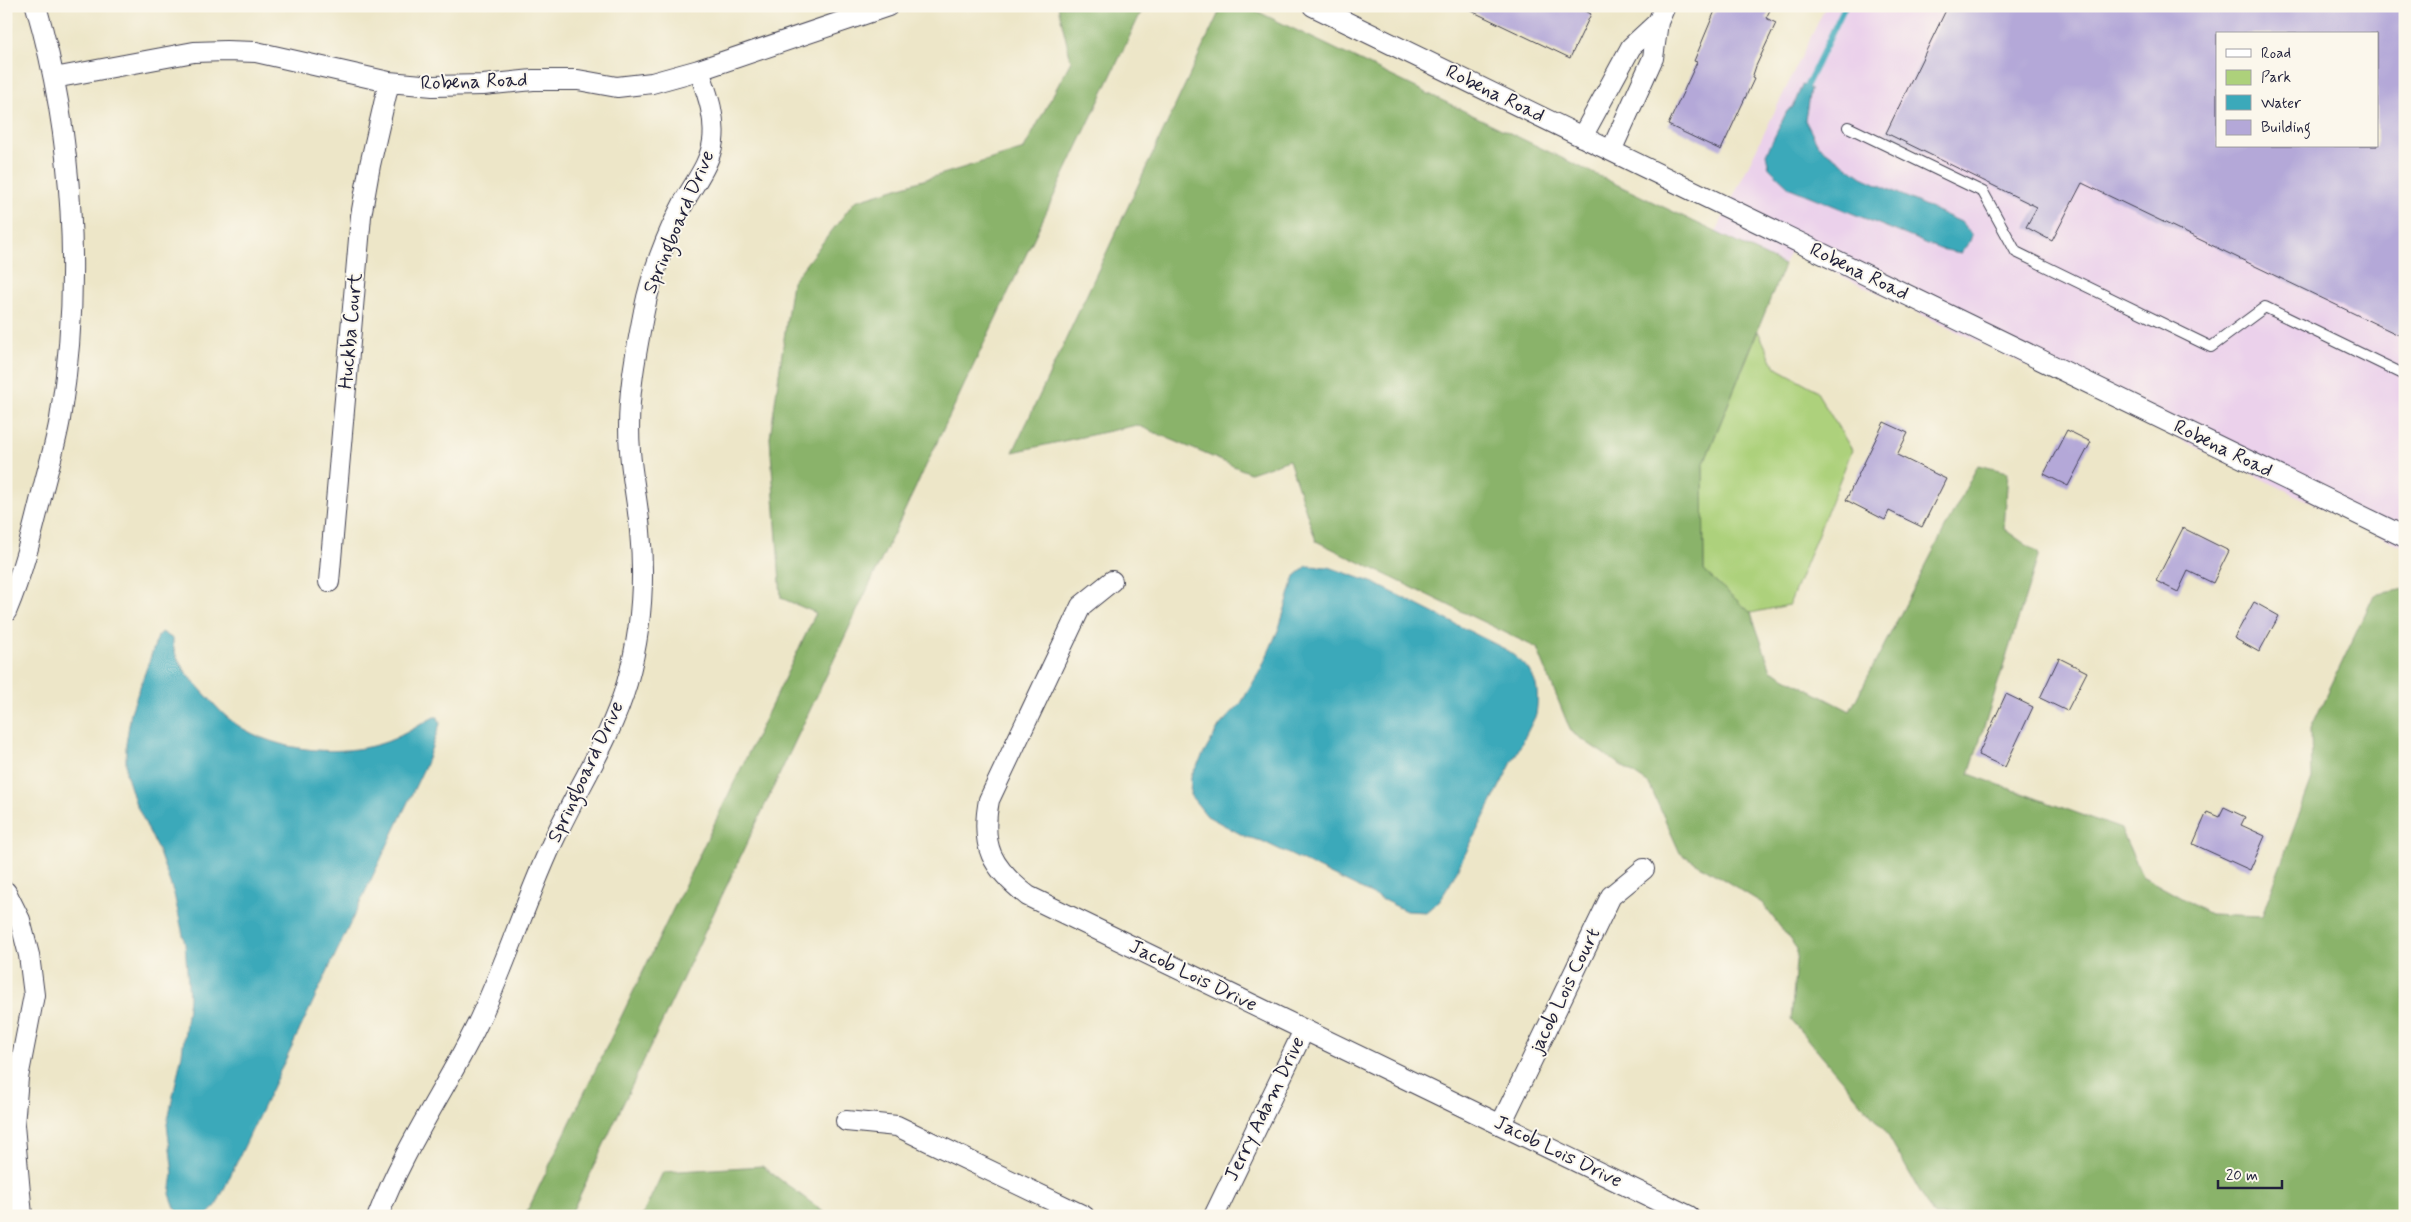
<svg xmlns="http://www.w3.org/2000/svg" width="2411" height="1222" font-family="Mynerve,sans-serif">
	<rect width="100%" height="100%" fill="#fbf7ec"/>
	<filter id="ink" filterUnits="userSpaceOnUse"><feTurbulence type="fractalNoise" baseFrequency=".02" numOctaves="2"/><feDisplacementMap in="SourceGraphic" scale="10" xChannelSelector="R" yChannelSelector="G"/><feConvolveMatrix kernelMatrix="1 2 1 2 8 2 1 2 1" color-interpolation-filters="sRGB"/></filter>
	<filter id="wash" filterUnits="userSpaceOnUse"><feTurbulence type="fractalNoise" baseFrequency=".0096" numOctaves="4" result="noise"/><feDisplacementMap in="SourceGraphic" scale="20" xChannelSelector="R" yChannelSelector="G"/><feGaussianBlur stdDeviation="1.12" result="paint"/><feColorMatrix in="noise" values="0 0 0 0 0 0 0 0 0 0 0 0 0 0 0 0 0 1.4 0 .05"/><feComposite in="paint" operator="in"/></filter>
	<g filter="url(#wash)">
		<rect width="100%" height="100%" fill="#ede6c8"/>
		<path fill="#ebd1eb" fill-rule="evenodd" d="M1826,6H2405V548L1790,251L1784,265L1716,232ZM2217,34H2377V146H2217Z"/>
		<path fill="#add17b" stroke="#687a5b" d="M1758,331L1775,367L1815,389L1852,450L1789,605L1751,613L1704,571L1703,466Z"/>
		<path fill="#8ab36b" stroke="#566a53" d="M1058,6H1144L570,1216H525L816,613L781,598L770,438L792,282L855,201L1024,149L1071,61Z
			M1222,6H1246L1784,265L1703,466L1704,571L1751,613L1771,670L1850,711L1978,465L2008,472L2004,529L2039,554L1969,774L2121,829L2142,876L2210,914L2262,916L2312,779L2311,728L2374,595L2405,589V1216H1934L1886,1132L1791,1020L1797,949L1762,903L1680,853L1649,784L1571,732L1537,648L1316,541L1289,460L1250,473L1137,425L1013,452Z
			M762,1166L829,1216H642L663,1172Z"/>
		<path fill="#3ba9ba" stroke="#2e667a" d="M1802,85L1810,89L1805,120L1818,145L1862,177L1961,222L1972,235L1970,241L1961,253L1940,249L1790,188L1769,168L1766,154L1787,111L1793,107Z
			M1307,566L1329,567L1374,583L1505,649C1533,669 1541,680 1536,715L1450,884L1440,900L1426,912L1406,911L1262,841L1246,837L1207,816L1190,795L1191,776L1220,725L1241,703L1261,669L1279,628L1295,576Z
			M162,632L173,639C172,659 191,679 204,693C212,701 219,711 228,718C266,750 333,758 380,744C398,739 417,726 434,717H438L440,724L426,764L216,1206L206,1216H178L170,1194L173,1174L167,1124L182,1054L189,998L185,944L174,894L158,850L135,802L126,773V744L131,712L158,636Z"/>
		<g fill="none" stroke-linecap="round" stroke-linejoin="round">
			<path stroke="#3ba9ba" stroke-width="6" d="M1806,87L1845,6"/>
		</g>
		<g id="blocks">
			<path fill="#b4a8d8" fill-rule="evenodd" d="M1461,6H1576L1591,14L1570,58Z
				M1717,6H1772L1766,18L1776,23L1756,66L1752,78L1754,79L1721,150L1668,125L1697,62L1694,61Z
				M1948,6H2405V338L2082,183L2052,241L2026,227L2037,207L1886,133ZM2217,34H2377V146H2217Z
				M1884,422L1908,433L1897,455L1946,479L1922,527L1889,511L1885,520L1846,500Z
				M2067,430L2091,442L2068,486L2044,474Z
				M2183,528L2229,551L2213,583L2188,571L2178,592L2156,581Z
				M2254,602L2279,616L2259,652L2234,638Z
				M2059,658L2087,672L2067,711L2040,698Z
				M2006,694L2033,707L2005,767L1978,755Z
				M2224,807L2245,817L2241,825L2265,836L2250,870L2193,844L2207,812L2219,817Z"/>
		</g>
	</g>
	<g filter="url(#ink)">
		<use href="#blocks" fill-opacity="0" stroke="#403f50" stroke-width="1"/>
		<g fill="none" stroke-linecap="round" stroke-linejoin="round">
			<g stroke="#403f50" stroke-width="12">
				<path id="service" d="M1848,127L1983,192L2016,252L2211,347L2265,307L2405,375"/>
			</g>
			<g stroke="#403f50" stroke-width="22">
				<path id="minor" d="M1313,6L2405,537
					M54,78L194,52L226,51L256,52L389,82L433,86L483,85L533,80H578L617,87L652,83L699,70L888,6
					M1582,137L1631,47L1658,22
					M1611,151L1653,58L1658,22L1665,6
					M1112,581L1081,606L989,800C980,847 992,868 1028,896L1689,1216
					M329,582L361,216L370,165L389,82
					M6,612C23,572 33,530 43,489C49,465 56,442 60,419C82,285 74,136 36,6
					M6,892L20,920L29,955L34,995L18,1078L14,1125L22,1216
					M846,1121L897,1126L1084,1216
					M1501,1124L1611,896L1644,869
					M378,1216C403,1150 443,1093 474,1031C506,967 526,897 557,833C581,783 612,735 627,683C641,633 645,582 640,531C638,504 632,478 630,451C626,404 635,357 644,311C651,275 667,234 684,202C695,182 710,164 713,141C716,116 707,93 699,70
					M1214,1216L1304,1030"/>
			</g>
			<use href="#service" stroke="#fff" stroke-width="10"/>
			<use href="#minor" stroke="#fff" stroke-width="20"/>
		</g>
	</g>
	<g text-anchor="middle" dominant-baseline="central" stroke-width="4" stroke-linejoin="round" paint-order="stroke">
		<g font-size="20" fill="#22223b" stroke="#fbf7ec">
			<text transform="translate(474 82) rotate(-2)">Robena Road</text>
			<text transform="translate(1495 94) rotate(26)">Robena Road</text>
			<text transform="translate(679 222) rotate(-67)">Springboard Drive</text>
			<text transform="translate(1859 272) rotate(26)">Robena Road</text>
			<text transform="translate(351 331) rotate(-85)">Huckba Court</text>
			<text transform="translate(2223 449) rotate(26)">Robena Road</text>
			<text transform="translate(586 772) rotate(-65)">Springboard Drive</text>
			<text transform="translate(1193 976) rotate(26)">Jacob Lois Drive</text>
			<text transform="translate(1565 991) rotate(-64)">jacob Lois Court</text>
			<text transform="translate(1265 1109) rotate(-64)">Jerry Adam Drive</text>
			<text transform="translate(1558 1152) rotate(26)">Jacob Lois Drive</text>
		</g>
	</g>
	<rect width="2411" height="1222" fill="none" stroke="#fbf7ec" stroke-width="25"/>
	<rect x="2216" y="32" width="162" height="115" fill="#fbf7ec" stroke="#a4a2a5"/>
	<rect x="2226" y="49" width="25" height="8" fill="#ffffff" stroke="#a4a2a5"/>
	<text x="2261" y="58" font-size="15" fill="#22223b">Road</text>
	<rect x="2226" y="70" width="25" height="15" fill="#add17b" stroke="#a4a2a5"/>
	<text x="2261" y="82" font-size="15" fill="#22223b">Park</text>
	<rect x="2226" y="95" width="25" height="15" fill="#3ba9ba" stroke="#a4a2a5"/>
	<text x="2261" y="108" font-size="15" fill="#22223b">Water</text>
	<rect x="2226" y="120" width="25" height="15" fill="#b4a8d8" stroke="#a4a2a5"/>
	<text x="2261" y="132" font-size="15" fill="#22223b">Building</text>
	<path d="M2218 1180v8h64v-8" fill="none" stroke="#22223b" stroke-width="2.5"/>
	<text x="2226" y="1180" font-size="15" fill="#22223b" stroke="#fbf7ec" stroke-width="4" paint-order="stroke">20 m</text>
</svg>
